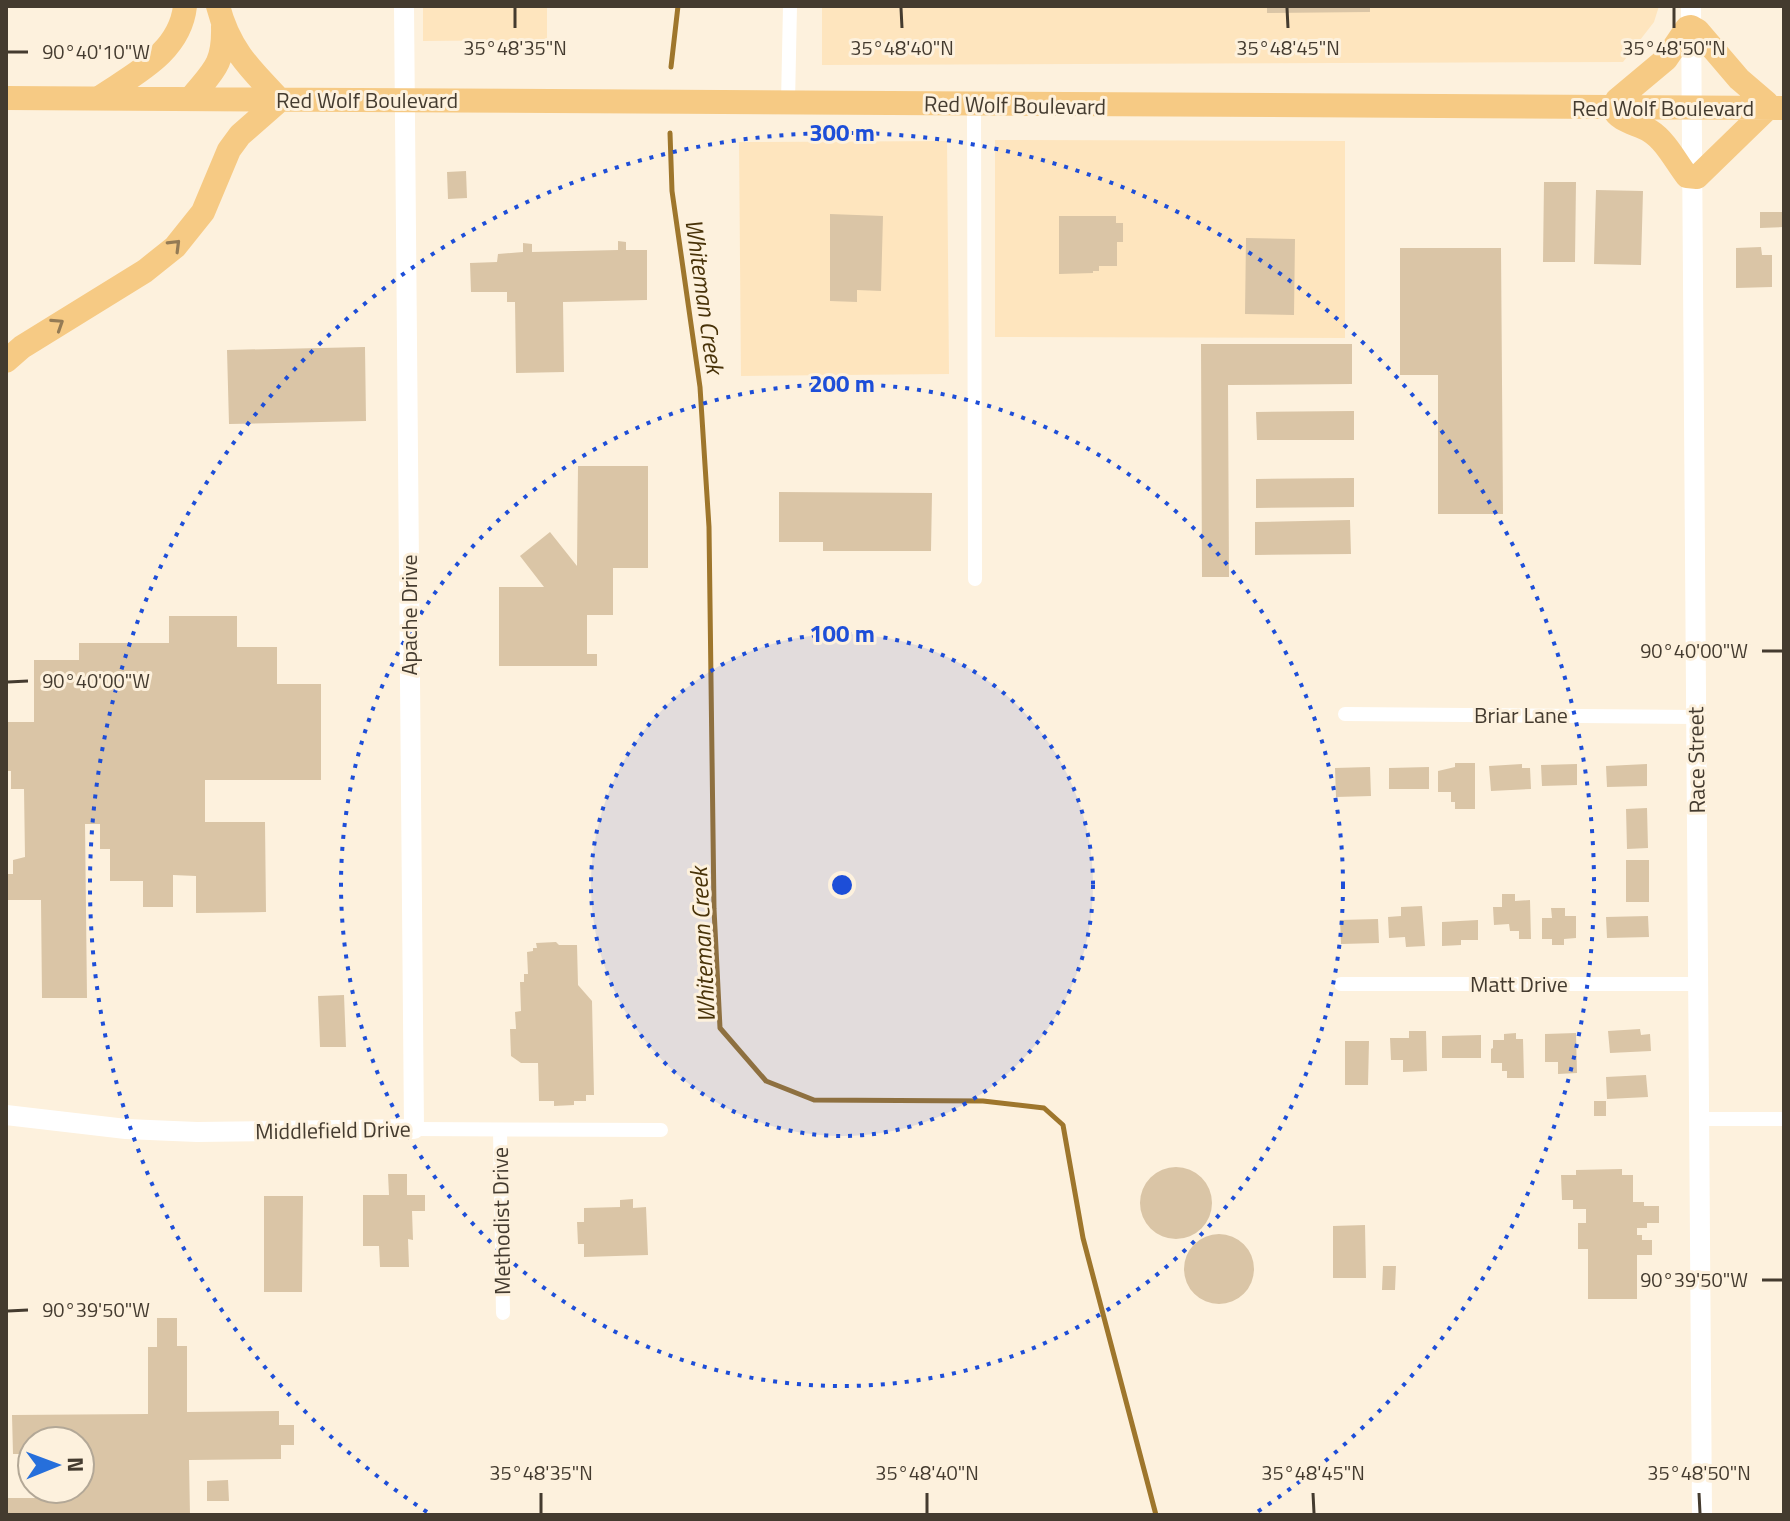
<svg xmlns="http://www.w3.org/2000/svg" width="1790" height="1521" font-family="'Titillium Web',sans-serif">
	<rect width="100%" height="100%" fill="#fdf1dd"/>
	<path fill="#fee5be" d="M423,6H547V40L423,41Z
		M822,6H1659L1654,22L1623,62L822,65Z
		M995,140L1345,141V338L995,337Z
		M947,141L949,374L741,376L739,142Z"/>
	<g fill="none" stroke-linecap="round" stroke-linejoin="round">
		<path stroke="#9e762c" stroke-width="5" d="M671,67L678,6
			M670,133L672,191L700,387L709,527L714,909L720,1028L766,1081L814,1100L983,1101L1044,1108L1063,1125L1083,1238L1156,1515"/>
	</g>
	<path fill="#dac5a6" d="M1267,6H1370V12L1267,13Z
		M466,171L467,198L448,199L447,172Z
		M1544,182H1576L1575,262H1543Z
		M1596,190L1643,191L1641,265L1594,264Z
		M1760,212H1784V227L1760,228Z
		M830,214L883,216L881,291L857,290V302L830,301Z
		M1059,216H1116V223H1123V242H1117V266H1099V271H1093V273L1059,274Z
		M1246,238L1295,239L1294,315L1245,314Z
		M618,241L626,242V250H647V300L563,302L564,372L516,373L515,302H507V292H471L470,263L497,262L498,254L523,252V243L532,244V252L618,250Z
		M1761,247L1762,255H1772V287L1736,288V248Z
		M1400,248H1501L1503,514H1438V375H1400Z
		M1201,344H1352V384L1228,385L1229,577H1202Z
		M365,347L366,421L229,424L227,350Z
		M1354,411V440H1257L1256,412Z
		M578,466H648V568H613V615H587V654H597V666H499V587H544L520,556L550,532L577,566Z
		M1354,478V507L1256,508V479Z
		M779,492L932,493L931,551H823V542H779Z
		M1350,520L1351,554L1255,555V522Z
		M169,616H237V647H277V684H321V780H205V822H265L266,912L196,913V876L173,875V907H143V881H110V849H100V824H85L87,998H42L41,900H6V874H13V860L25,857L24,789H11V771H6V722H34V660H79V643H169Z
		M1455,763H1475V809H1455V802H1451V792H1438V771L1455,767Z
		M1522,764V768H1530L1531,789L1491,791L1489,766Z
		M1577,764V785L1542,786L1541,765Z
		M1647,764V786L1607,787L1606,766Z
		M1370,767L1371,796L1336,797L1335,768Z
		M1429,767V789H1389V768Z
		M1647,808L1648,848L1627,849L1626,809Z
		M1626,860H1649V902H1626Z
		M1502,894H1515V901L1530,900L1531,939H1519V931H1510L1509,924L1494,925L1493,907H1502Z
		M1422,906L1425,946L1406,947L1405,937L1389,938L1388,917L1401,916V907Z
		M1551,908H1565V916H1576V938L1564,939V945H1552V939H1542V918H1552Z
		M1648,916L1649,937L1607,938L1606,917Z
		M1378,919L1379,943L1341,944L1340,920Z
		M1478,920V940H1461V945L1442,946V922Z
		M556,942L559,945H577L578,985L592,1001L594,1095H586V1101H574V1105L554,1106V1101H539L538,1063H521L511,1056L510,1029H516L515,1012L521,1011L520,982H524V974H528L527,952L533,951V948H537L536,943Z
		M344,995L346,1047H320L318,996Z
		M1640,1029L1641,1035L1650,1034L1651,1051L1610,1053L1608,1031Z
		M1409,1031H1426L1427,1071L1403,1072V1060H1391L1390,1038H1409Z
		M1516,1033V1039H1523L1524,1078H1507V1071H1502V1063H1491V1049L1493,1048V1040H1504V1034Z
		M1576,1033L1577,1073L1558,1074V1062H1545V1034Z
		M1481,1035V1058H1442V1036Z
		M1345,1041H1369L1368,1085H1345Z
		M1646,1075L1648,1097L1607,1099L1606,1077Z
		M1594,1101H1606V1116H1594Z
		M1140 1203a36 36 0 1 1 72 0a36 36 0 1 1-72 0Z
		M1622,1169V1175H1633V1202H1644V1206H1659V1223H1647V1228H1637V1235H1642V1240H1652V1255H1637V1299H1588V1249H1578V1223H1586V1209H1573V1200H1562L1561,1175H1576V1170Z
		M388,1174H407V1195H425V1211H412L413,1240L408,1239L409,1267H380L379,1246H363V1195H389Z
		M264,1196H303L302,1292H264Z
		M633,1199V1208L646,1207L648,1255L584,1257V1244H578L577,1222H584V1208L620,1207V1200Z
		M1365,1225L1366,1278H1333V1226Z
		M1184 1269a35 35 0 1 1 70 0a35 35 0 1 1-70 0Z
		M1383,1266H1396L1395,1290H1382Z
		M157,1318H177V1346H187V1412L279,1411V1425H294V1445H281V1459L189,1460L190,1515H6V1498H39V1489H80V1441H32V1454H13L12,1415L148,1414V1347H157Z
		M228,1480L229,1501H207V1481Z"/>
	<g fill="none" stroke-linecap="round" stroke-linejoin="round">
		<path stroke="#fff" stroke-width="14" d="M788,103L790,6
			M974,104L975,579
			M1345,714L1696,717
			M1341,984H1698
			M1699,1119H1784
			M414,1129L661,1130
			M500,1130L503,1313"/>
		<path stroke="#fff" stroke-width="20" d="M1691,6L1702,1515
			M6,1115L126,1129L197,1132L414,1129L404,6"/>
		<path stroke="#f6ca84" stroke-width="24" d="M218,6C229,49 250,69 280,100
			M1691,27L1698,31L1739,79L1767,103L1768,108L1697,177L1687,176C1676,162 1666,141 1650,131C1637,123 1619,122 1613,108L1617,100L1666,59L1687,28Z
			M6,98L1784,108
			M99,98C134,74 180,53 185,6
			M191,98C213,71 224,65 223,27
			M6,361L22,347L145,271L175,247L203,212L229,150L240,135L280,100"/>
	</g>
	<defs><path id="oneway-chevron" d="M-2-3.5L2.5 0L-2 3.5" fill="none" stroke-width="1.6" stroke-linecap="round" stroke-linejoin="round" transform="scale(2)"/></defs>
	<g stroke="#947b55">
		<use href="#oneway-chevron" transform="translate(175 245) rotate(-45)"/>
		<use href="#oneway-chevron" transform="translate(58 324) rotate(-33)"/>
	</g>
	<path fill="none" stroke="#443b2f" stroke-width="3" d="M515,8V28M901,8L902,28M1287,8L1288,28M1674,8V28M8,52H28M1762,651H1782M8,682L28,681M1762,1280H1782M8,1311L28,1310M541,1493V1513M927,1493V1513M1313,1493L1314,1513M1699,1493L1700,1513"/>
	<circle cx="842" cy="885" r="251" fill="#1d4ed8" fill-opacity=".12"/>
	<g fill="none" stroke="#1d4ed8" stroke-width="4" stroke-dasharray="4 8">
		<circle cx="842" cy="885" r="251"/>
		<circle cx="842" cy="885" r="501"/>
		<path d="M427 1512A752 752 0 1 1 1257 1512"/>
	</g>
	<g text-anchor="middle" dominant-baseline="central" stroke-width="6" stroke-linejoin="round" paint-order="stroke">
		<g font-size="22" fill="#443b2f" stroke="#fdf1dd">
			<text x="367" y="100">Red Wolf Boulevard</text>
			<text transform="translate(1015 105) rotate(1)">Red Wolf Boulevard</text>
			<text x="1663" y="108">Red Wolf Boulevard</text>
			<text transform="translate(409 615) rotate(-90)">Apache Drive</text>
			<text x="1521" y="715">Briar Lane</text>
			<text transform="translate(1696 760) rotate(-91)">Race Street</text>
			<text x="1519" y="984">Matt Drive</text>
			<text transform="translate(333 1130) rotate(-1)">Middlefield Drive</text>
			<text transform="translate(501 1221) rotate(-91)">Methodist Drive</text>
		</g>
		<g font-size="24" font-style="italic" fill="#483208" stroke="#fdf1dd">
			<text transform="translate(705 296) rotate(82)">Whiteman Creek</text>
			<text transform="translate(702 945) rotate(-93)">Whiteman Creek</text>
		</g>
	</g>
	<g font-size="20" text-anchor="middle" fill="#443b2f" stroke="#fdf1dd" stroke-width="6" stroke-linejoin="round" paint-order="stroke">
		<text x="515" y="55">35°48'35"N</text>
		<text x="902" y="55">35°48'40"N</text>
		<text x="1288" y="55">35°48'45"N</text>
		<text x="1674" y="55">35°48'50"N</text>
		<text x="96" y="59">90°40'10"W</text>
		<text x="1694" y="658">90°40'00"W</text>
		<text x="96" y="688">90°40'00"W</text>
		<text x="1694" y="1287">90°39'50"W</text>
		<text x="96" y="1317">90°39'50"W</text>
		<text x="541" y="1480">35°48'35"N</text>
		<text x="927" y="1480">35°48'40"N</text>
		<text x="1313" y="1480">35°48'45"N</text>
		<text x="1699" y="1480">35°48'50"N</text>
	</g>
	<circle cx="842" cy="885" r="12" fill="#1d4ed8" stroke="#fdf1dd" stroke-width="4"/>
	<g font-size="24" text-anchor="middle" font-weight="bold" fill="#1d4ed8" stroke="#fdf1dd" stroke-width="6" stroke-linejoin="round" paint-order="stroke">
		<text x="842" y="141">300 m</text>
		<text x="842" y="392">200 m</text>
		<text x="842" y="642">100 m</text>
	</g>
	<rect width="1790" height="1521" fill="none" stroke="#443b2f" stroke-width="16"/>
	<g transform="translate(56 1465) rotate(89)"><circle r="38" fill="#fdf1dd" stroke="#b3a897" stroke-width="2"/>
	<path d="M0-6L14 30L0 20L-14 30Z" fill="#266fdb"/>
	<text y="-12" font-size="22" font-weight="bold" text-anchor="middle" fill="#443b2f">N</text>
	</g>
</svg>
